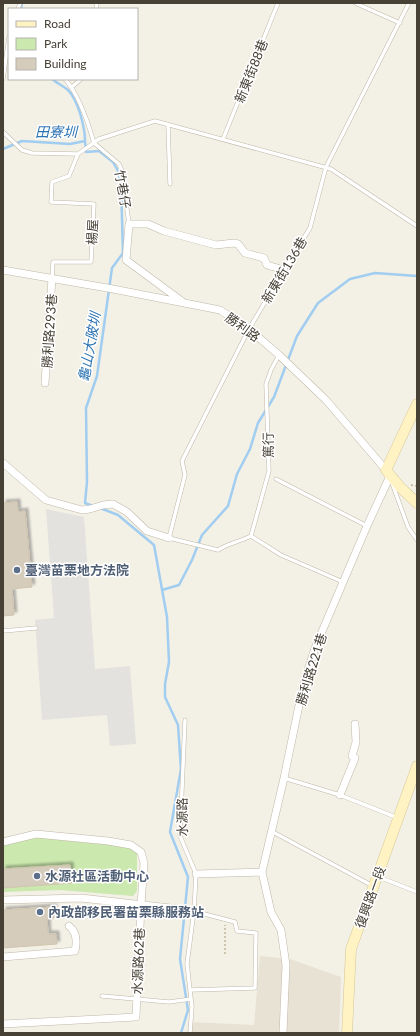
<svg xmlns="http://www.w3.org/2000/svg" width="420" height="1036" font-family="Lato,'Noto Sans TC',sans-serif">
	<defs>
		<filter id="shadow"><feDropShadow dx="3" dy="-3" stdDeviation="1" flood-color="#0004"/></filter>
	</defs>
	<rect width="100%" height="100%" fill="#f3f0e6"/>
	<path fill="#e7e2d4" d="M260,956L290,959L341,977L339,1033H187L189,1022L254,1025Z"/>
	<path fill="#cbe8ae" d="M27,836L126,844L137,853V891L133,896L61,890L3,892V843Z"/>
	<path fill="#e4e2de" d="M46,509L84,517L95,669L130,666L136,744L110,746L107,715L42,720L35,620L54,618Z"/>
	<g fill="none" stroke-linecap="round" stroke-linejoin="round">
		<path stroke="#a1cdf1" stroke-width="2.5" d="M21,9L22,3
			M85,141L86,152L99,151L113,162L118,171L121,184L123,253L112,268L97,376L86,408L87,482L85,503L93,506
			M3,149L22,141L70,144L85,141C85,127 78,100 68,90C63,86 57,83 52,79
			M100,508L118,515L154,545L167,617L169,662L165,684V697L178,725L181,769L170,832L188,877L180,959L188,1010L181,1033
			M162,590L179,585L192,560L202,535L228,506L237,474L250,449L258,423L274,397L297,336L318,303L350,279L375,273L417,276"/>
	</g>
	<path fill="#d5ccbb" stroke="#d0c4ae" filter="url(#shadow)" d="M17,502L18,512L25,511L32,587L12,589L14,615L3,616V503Z
		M70,865L72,883L3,888V869Z
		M54,907V918H47L48,934H56L57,944L3,948V910Z"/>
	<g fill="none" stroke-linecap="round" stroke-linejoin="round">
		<g stroke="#bfb8a8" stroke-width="4.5">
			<path id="lane" d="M355,3L400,23
				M18,9L20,3
				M96,9L97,3
				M3,79L9,37
				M65,79C79,95 88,122 94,143
				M72,87L81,79
				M168,125L170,184
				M3,132L22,150L32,153L78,154L99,139L155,121L331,169L417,226
				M223,139L278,3
				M94,143L119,164L122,171L129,224
				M52,278L53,262H91L94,204L51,202L52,182L69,176L78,154
				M276,479L367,526
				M392,483L408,527L417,540
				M251,536L269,471L266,384L271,370L279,355
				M343,582L281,555L251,536C239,542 229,543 218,550L169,538L185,475L182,461L249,329L284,270L310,228L326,167L409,3
				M3,631L36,628
				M185,720L180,836L196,874L194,911L187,964L192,1007L190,1033
				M284,778L340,795L398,818
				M271,831L373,886
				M379,877L417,892
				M190,990L255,988L256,933L237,931L235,922L193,911
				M102,996L169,1002L191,999"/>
		</g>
		<g stroke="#bfb8a8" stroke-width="8">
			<path id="street" d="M3,270L113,289L220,310L249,329L279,355L326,400L386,470
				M183,302L126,260L129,224H148L164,231L216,245L234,243L238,244L245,253L264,258L267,265L284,270
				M45,383L52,278
				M3,463L46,500L82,510L90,509L103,505L113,504L127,512L147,531L169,538
				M340,795L355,758L352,756L356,742L355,724
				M3,842L36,834L108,841L131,845L141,852L144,863L141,905L136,1017L3,1024
				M262,872L284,778L303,686L315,648L367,526L390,476
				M196,874L262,872L271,912L281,930L286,965L283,1033
				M3,900L81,898L188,910
				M3,957L75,951C77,942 77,932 69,926"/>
		</g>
		<g stroke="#d4c595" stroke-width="11">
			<path id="secondary" d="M417,404L386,470L400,487L417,503
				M347,1033L351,949L417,766"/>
		</g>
		<path stroke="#c0b499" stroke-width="1.5" stroke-dasharray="2 2" stroke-linecap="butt" d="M411,485L417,486
			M225,954V925"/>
		<use href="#lane" stroke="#fff" stroke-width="3.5"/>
		<use href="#street" stroke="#fff" stroke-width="7"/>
		<use href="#secondary" stroke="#fff3c4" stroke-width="10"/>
	</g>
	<g fill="#5c6f8a" stroke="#fff" stroke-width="1.5">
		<circle cx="17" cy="570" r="4"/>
		<circle cx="37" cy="876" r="4"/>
		<circle cx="40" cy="912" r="4"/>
	</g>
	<g text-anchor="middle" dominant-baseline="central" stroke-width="3" stroke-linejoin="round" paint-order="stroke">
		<g font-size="13" fill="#464035" stroke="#fff">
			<text transform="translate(251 71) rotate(-68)">新東街88巷</text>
			<text transform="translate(123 189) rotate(80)">竹巷仔</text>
			<text transform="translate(92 232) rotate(-87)">楊屋</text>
			<text transform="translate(284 270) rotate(-59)">新東街136巷</text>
			<text transform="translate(243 327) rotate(36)">勝利路</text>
			<text transform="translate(49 331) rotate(-86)">勝利路293巷</text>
			<text transform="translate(268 445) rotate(-91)">篤行</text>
			<text transform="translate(311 669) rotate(-73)">勝利路221巷</text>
			<text transform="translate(182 817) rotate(-91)">水源路</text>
			<text transform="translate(370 897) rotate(-70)">復興路一段</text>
			<text transform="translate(138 961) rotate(-88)">水源路62巷</text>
		</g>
		<g font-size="13" font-weight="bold" fill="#4e5e75" stroke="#fff" text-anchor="start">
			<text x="25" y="570">臺灣苗栗地方法院</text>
			<text x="45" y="876">水源社區活動中心</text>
			<text x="48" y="912">內政部移民署苗栗縣服務站</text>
		</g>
		<g font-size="14" font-style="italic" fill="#2d74b3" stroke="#fff">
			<text x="56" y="131">田寮圳</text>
			<text transform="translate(89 347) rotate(-80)">龜山大陂圳</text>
		</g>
	</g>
	<rect width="420" height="1036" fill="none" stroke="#464035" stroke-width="8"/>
	<rect x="8" y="8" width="130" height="72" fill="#ffffff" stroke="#b5b3ae"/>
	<rect x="16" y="21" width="20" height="6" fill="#fff3c4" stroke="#b5b3ae"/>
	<text x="44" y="28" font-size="12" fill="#464035">Road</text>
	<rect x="16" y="38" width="20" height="12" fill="#cbe8ae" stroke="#b5b3ae"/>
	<text x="44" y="48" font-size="12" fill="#464035">Park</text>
	<rect x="16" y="58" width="20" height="12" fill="#d5ccbb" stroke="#b5b3ae"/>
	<text x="44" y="68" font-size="12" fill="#464035">Building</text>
</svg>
